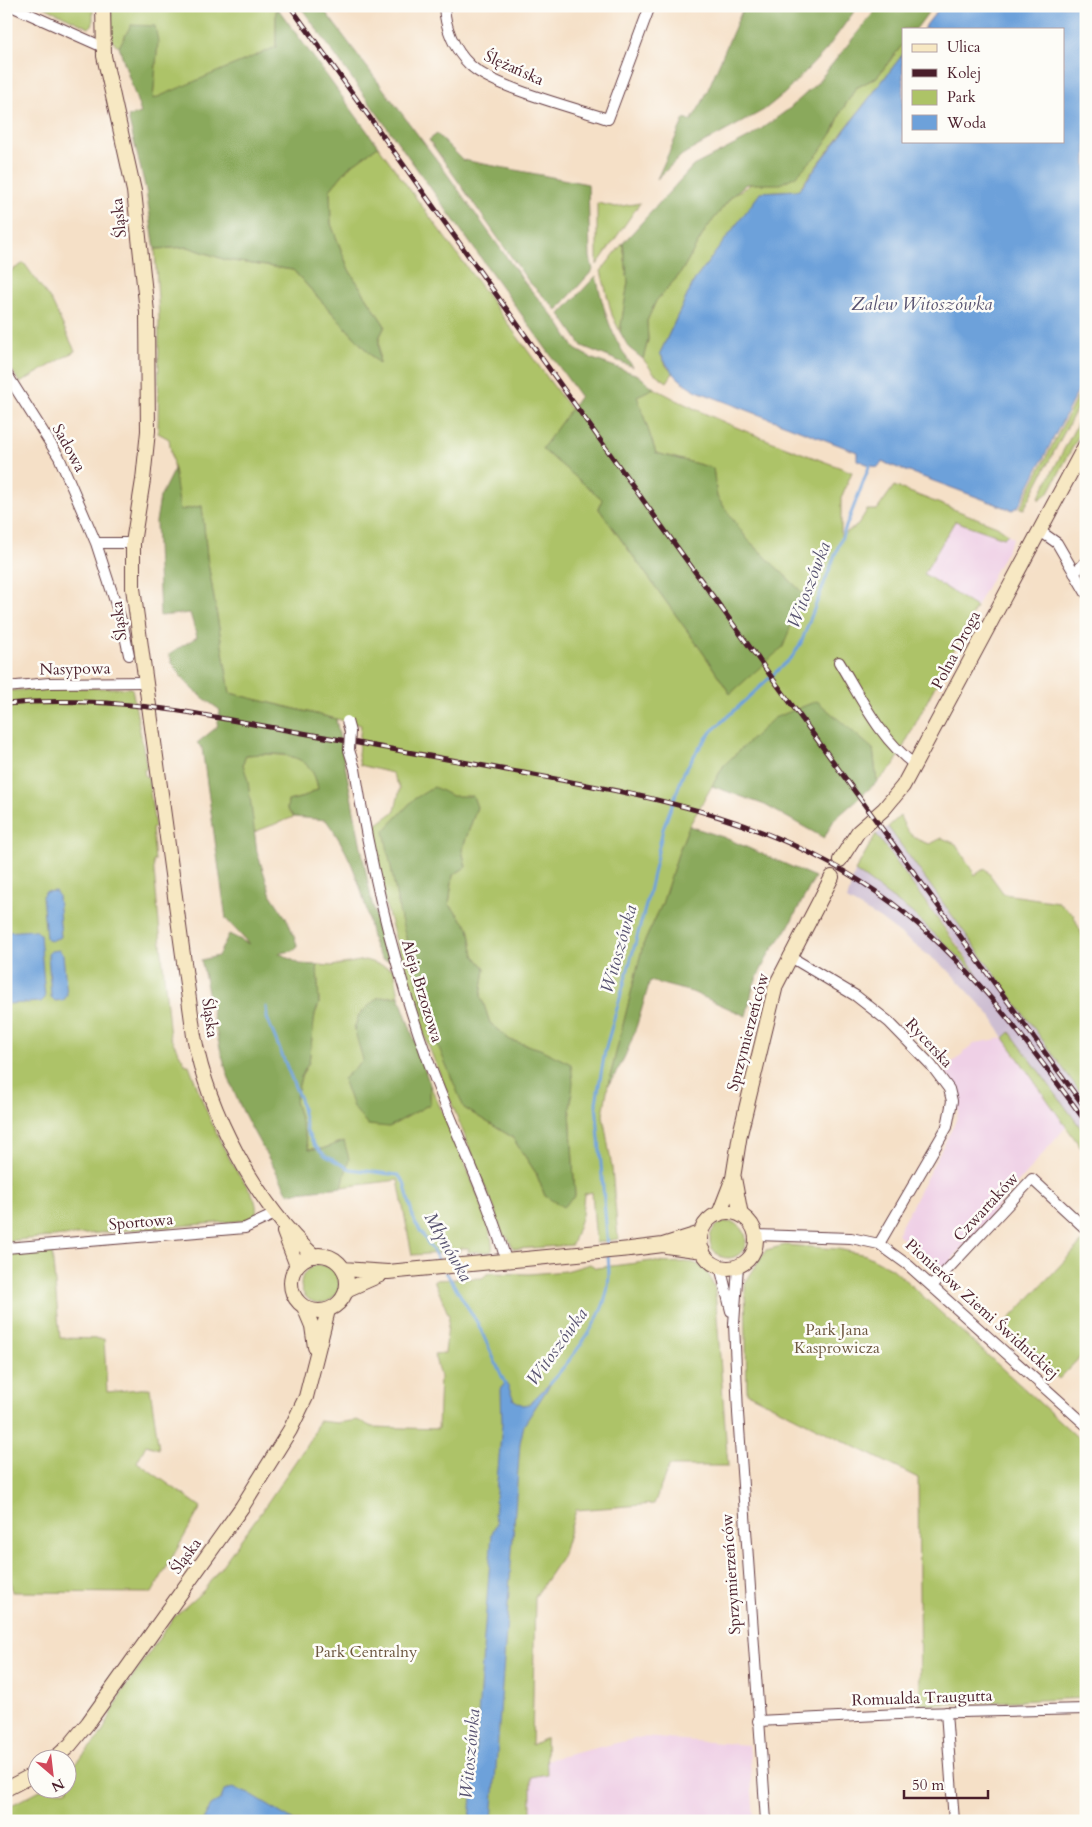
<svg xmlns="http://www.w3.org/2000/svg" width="1092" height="1827" font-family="Cardo,serif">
	<rect width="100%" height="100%" fill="#fdfcf7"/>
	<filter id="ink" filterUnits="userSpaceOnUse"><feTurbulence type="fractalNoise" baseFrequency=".02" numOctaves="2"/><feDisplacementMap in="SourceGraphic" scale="10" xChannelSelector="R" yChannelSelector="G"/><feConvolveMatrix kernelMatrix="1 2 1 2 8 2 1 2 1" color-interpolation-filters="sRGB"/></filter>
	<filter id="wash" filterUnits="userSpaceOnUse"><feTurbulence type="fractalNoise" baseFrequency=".0096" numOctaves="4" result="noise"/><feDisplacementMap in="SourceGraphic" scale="20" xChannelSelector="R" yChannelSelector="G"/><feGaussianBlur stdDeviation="1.12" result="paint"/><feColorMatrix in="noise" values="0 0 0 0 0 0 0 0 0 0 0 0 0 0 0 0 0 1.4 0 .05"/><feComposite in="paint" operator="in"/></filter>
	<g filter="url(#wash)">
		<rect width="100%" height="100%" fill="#f5e0c7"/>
		<path fill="#efd0e6" d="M955,521L1004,538L1008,534L1013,538L976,607L924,575Z
			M1004,1038L1066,1127L941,1272L897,1234L954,1125L959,1111L956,1087L944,1070L975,1043Z
			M642,1737L749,1745L754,1821H531V1777L547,1774L546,1760Z"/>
		<path fill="#cdbed2" d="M888,827L1086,1100V1135L1010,1032L1004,1038L991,1016L948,970L879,918L847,900L855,871L911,912L976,973L963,952L876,834Z"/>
		<path fill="#adc367" stroke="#7c7149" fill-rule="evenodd" d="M42,6H93V24L89,28Z
			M111,6H276V47L333,120L164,95L153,99L158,41L131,25L119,47L111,40Z
			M903,44V54L798,190L761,192L694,281L660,353L667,367L673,373L667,382L654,373L643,359L648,340L647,321L656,301L680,274L706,229L732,196L833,132L841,112L856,88L877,77Z
			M378,146L571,410L543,449L603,499L599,509L704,654L730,694L803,593L747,539L717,497L713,468L656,453L636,396L654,388C717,423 784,446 852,472L841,498V536L858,525L867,510H877L894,486L997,526L1008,534L1004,538L955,521L924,574L976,607L894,765L877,782L873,749L724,765L689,826L679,851L662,904L643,945L608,1085L603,1115L612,1168L618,1239L596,1243L592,1192L584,1194L582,1215L572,1245L517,1249L513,1248L508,1238L501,1233L496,1213L422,1030L384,899L373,827L395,811L400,788L392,773L360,765L358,755L361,725L230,693L207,557L202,506L180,510L169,439L158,433L159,318L155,249L188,247L226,260L293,270L379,364V338L385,326L349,270L331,224L330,190L348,168ZM414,799L477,807L462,850L466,867L453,875L449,904L469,928L474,955L485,968L481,996L490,1023L510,1040L540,1049L572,1085L570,1111L575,1196H545L536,1173L512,1137L464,1108L392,824Z
			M597,203L616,207L640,203L597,265Z
			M623,243L628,282L620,332L612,315L601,271Z
			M24,263L52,302L75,351L20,383L6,361V274Z
			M1086,380V391L1024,509L1020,508Z
			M1086,407V422L1049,492L1040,499H1038Z
			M55,688H132L147,769H144L145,776L148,777L155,827L152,828L155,861H153L170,1037L186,1065H189C203,1103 216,1138 238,1173C246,1185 259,1199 256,1214L250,1220L6,1241V691Z
			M262,754C292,755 313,756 318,789L304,797L288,801L287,809L294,817L254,832L243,764L246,755Z
			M900,816C907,833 912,839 930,844L942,838L956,844L975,875L985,868L1004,894L1058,902L1073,914L1086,944V1100L888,827Z
			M876,834L978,975L911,912L855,871Z
			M365,960L394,969L399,996L377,998L389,1127L430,1104V1085C440,1107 502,1239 491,1252H468L469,1248H460L459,1252L412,1255L398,1180L342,1187L344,1141L322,1149H309L295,1101L301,1077L309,1062L315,1014L319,1004L317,965L332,966Z
			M1010,1032L1086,1135V1155L1004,1038Z
			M710 1240a18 18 0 1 1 36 0a18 18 0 1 1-36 0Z
			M1086,1238V1351L1059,1379L1002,1327Z
			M785,1245L838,1249L866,1255L893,1269L1086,1445V1698L920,1705L918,1478L747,1393L745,1283L766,1250Z
			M52,1252L60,1338L104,1339L107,1392L150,1388L159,1449L146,1445L137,1462L201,1507L152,1593L12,1592L6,1544V1255Z
			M652,1261C681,1268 701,1248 715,1289L728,1466H669L654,1504L576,1510L562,1557L535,1597L532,1745L546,1738L547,1774L531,1777V1821H6V1808L40,1790H68V1772L101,1735L121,1694L173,1618L204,1590L261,1512L312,1437L318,1421L338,1423L357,1420L372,1427L438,1429L440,1377L434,1354L445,1353L449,1316L434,1280L482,1278L489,1273L529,1274L566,1271L590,1264L596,1268Z
			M301 1284a19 19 0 1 1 38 0a19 19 0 1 1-38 0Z"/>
		<path fill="#8aa95c" stroke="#6a6444" d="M276,6L378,146L348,168L330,190L331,224L349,270L385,326L379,338V364L293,270L226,260L188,247L155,249L146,190L128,117L141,113L119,47L131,25L155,26L158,41L153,99L276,47Z
			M300,6H321L442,167L525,283L559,323L575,349L593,359L638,375L654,388L637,396L656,453L713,468L717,497L747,539L803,593L783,647L730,694L704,654L599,509L602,499L542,449L580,396Z
			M744,6H858L826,50L785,93L764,110L682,155L657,179L684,119L691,121L703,101Z
			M879,6H933L916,29H903V44L877,77L856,88L841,112L833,132L818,154L796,176L780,184H746L732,196L706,229L680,274L656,301L647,321L648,340L643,359L629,348L620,332L628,282L623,243L693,166L750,137L789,109L817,83Z
			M437,134L463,160L588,184L590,257L593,270L557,310L529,282L429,140Z
			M596,276C604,311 611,337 633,367L582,346L560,314Z
			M174,469L180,510L202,506L207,557L230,693L336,719L372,903L390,961L382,959C371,945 371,930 367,912C359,878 347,848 326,820L294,817L287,809L288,801L304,797L318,789C312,750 278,753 246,755L243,764L248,781L257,852L271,895L288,921L298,947L293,951L279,953L300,964L317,965L319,1004L315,1014L309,1062L301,1077L295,1101L309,1149H322L344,1141L349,1159L342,1187L288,1193C269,1157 245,1122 231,1084C216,1044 211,1001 201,960L218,956L229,934L249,944L226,919L202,748L197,743L217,727L220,710C200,696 176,678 169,654L197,637L190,613L160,616L156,522L160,497Z
			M817,701L873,749L877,782L834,820L824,838L765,805L712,786L724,765L774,718Z
			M434,787L452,796H473L477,807L462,850L466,867L453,875L449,904L469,928L474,955L485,968L481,996L490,1023L510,1040L540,1049L571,1064L573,1082L570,1111L575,1196L563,1207L545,1196L536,1173L512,1137L464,1108L427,1019L400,915L384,831L414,799Z
			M689,826L723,837L815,877L786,931L770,952L754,984L746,1016L692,992L650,981C639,1017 631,1054 608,1085L643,945L662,904L679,851Z
			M399,996L430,1085V1104L389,1127L368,1125L353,1107L343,1079L363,1060L354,1028L359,1015L377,998Z"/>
		<path fill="#6da1da" stroke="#5c6082" d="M941,6H1086V375L1025,494L1018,507L1012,510L882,462L877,468L857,460V452L697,391C680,382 669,371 660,353L694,281L761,192L799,190L903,54V141H1063V29H923Z
			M55,891L58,895L61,937L50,941L46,938L42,896L45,892Z
			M35,930L40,934L45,998L41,1002L7,1004L6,932Z
			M59,950L63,954L67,995L64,1000L55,1001L51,997L48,954L51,951Z
			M553,1380L524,1425L520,1443L492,1821H470L492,1533L497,1523L494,1515L502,1423L501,1388L505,1383L508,1386L514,1400L523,1405L529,1404Z
			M233,1788L249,1794L294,1821H203L211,1805L221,1799L224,1790Z"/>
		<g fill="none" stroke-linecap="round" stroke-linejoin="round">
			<path stroke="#6da1da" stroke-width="3" d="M266,1007L267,1018L300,1099L307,1132L315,1146L326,1156L350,1169L398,1175L404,1182L414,1221L440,1262
				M608,1248L596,1103L605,1051L646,905L663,829L684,772L697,751L711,732L792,657L801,643L871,462
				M446,1272L478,1324L505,1383
				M550,1383C569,1362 599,1324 606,1296C610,1282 609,1269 608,1254"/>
		</g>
	</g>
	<g filter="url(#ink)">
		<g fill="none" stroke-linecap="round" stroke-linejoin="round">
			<g stroke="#643c42" stroke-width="12">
				<path id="street" d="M11,6L103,47
					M444,6C445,27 454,50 470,65C492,87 575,108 608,119L650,6
					M6,373L59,457L96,543H133
					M1040,531L1057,543L1086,593
					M96,543L123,626L129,655
					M1074,573L1086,562
					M839,662C861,698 880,739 915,765
					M6,687L49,683L145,682
					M355,769C371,869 394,968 429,1063C453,1129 486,1192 506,1260
					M789,956L856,996L889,1022L931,1065L949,1089L952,1101L947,1127L879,1244
					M756,1235L851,1238L879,1244L908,1265L1086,1425
					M6,1248L245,1228L275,1214
					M720,1266L731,1311
					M738,1266L734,1324L738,1413L766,1821
					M932,1286L1032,1179L1086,1229
					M946,1712L954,1821
					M758,1721L919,1713L1086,1709"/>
			</g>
			<g stroke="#643c42" stroke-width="16">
				<path id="secondary" d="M103,6L104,56L134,191L147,312L148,431L143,480L133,543V588L194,1036C208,1113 256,1203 314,1256
					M840,860L858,832L884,809L903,786L1086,444
					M734,1178L741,1215
					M700 1240a28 28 0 1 1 56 0a28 28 0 1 1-56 0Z
					M719,1214L733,1178L740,1134L776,985L832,877
					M284,1232L297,1266
					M666,1246L703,1251
					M291 1283a28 28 0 1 1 56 0a28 28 0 1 1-56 0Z
					M343,1269L388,1272L630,1249L663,1245L701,1233
					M346,1290L380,1275
					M304,1307L312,1326L315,1347
					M53,1760L70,1745L88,1723L242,1507L290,1430L306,1397L328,1310
					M6,1789L38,1772"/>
			</g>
			<use href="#street" stroke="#fff" stroke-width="10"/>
			<use href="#secondary" stroke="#f7e8c3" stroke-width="14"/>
			<g stroke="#4a1f2b" stroke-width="5">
				<path id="rail" d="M290,6L658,521L1086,1109
					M6,704C69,698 130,703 192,713C293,731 395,750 496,768C640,795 771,813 892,903C971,963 1028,1043 1086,1122"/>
			</g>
			<use href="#rail" stroke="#fdfcf7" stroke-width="3" stroke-dasharray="9" stroke-linecap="butt"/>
			<g stroke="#643c42" stroke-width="12" stroke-linecap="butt">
				<path id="street-bridge" d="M347,721L350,732L349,750L355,769"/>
			</g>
			<use href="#street-bridge" stroke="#fff" stroke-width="10"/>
		</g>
	</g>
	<g text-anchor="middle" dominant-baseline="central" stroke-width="5" stroke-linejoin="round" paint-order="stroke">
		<g font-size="16" fill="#4a1f2b" stroke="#fdfcf7">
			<text transform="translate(514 68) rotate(24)">Ślężańska</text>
			<text transform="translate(119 218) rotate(-96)">Śląska</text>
			<text transform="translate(69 448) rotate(61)">Sadowa</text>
			<text transform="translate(119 621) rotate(-97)">Śląska</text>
			<text transform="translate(956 650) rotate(-62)">Polna Droga</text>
			<text transform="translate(75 669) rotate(-1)">Nasypowa</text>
			<text transform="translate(422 991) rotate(73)">Aleja Brzozowa</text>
			<text transform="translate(210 1018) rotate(82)">Śląska</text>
			<text transform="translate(748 1032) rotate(-75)">Sprzymierzeńców</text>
			<text transform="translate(929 1043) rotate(47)">Rycerska</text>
			<text transform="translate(986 1207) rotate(-47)">Czwartaków</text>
			<text transform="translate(141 1222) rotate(-5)">Sportowa</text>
			<text transform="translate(982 1309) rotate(42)">Pionierów Ziemi Świdnickiej</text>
			<text transform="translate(186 1556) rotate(-54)">Śląska</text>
			<text transform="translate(731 1574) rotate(-94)">Sprzymierzeńców</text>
			<text transform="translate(922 1698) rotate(-2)">Romualda Traugutta</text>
		</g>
		<g font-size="16" fill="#6d5840" stroke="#fdfcf7">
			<text x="837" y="1330">Park Jana<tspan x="837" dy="18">Kasprowicza</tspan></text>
			<text x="366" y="1652">Park Centralny</text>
		</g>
		<g font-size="18" font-style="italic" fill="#585371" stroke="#fdfcf7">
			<text x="922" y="304">Zalew Witoszówka</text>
			<text transform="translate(809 585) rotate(-69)">Witoszówka</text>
			<text transform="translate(619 949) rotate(-74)">Witoszówka</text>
			<text transform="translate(448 1247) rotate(60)">Młynówka</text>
			<text transform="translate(557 1347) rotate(-54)">Witoszówka</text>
			<text transform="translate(470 1754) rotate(-85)">Witoszówka</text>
		</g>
	</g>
	<rect width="1092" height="1827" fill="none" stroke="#fdfcf7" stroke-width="25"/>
	<rect x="902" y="28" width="162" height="115" fill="#fdfcf7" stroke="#b5a4a5"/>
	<rect x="912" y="44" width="25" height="8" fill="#f7e8c3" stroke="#b5a4a5"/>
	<text x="947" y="52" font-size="15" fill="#4a1f2b">Ulica</text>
	<rect x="912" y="69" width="25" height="8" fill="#4a1f2b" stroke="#b5a4a5"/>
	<text x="947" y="78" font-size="15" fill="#4a1f2b">Kolej</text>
	<rect x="912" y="90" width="25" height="15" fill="#adc367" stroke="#b5a4a5"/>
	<text x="947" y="102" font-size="15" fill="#4a1f2b">Park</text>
	<rect x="912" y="115" width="25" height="15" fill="#6da1da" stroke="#b5a4a5"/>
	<text x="947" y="128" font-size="15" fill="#4a1f2b">Woda</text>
	<g transform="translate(52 1774) rotate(152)"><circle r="24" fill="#fdfcf7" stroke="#b5a4a5"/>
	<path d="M0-4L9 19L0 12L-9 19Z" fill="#d1495b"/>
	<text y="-8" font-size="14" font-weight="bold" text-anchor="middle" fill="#4a1f2b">N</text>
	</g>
	<path d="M904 1790v8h84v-8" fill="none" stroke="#4a1f2b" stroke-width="2.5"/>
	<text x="912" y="1790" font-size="15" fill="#4a1f2b" stroke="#fdfcf7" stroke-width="4" paint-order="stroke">50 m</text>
</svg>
